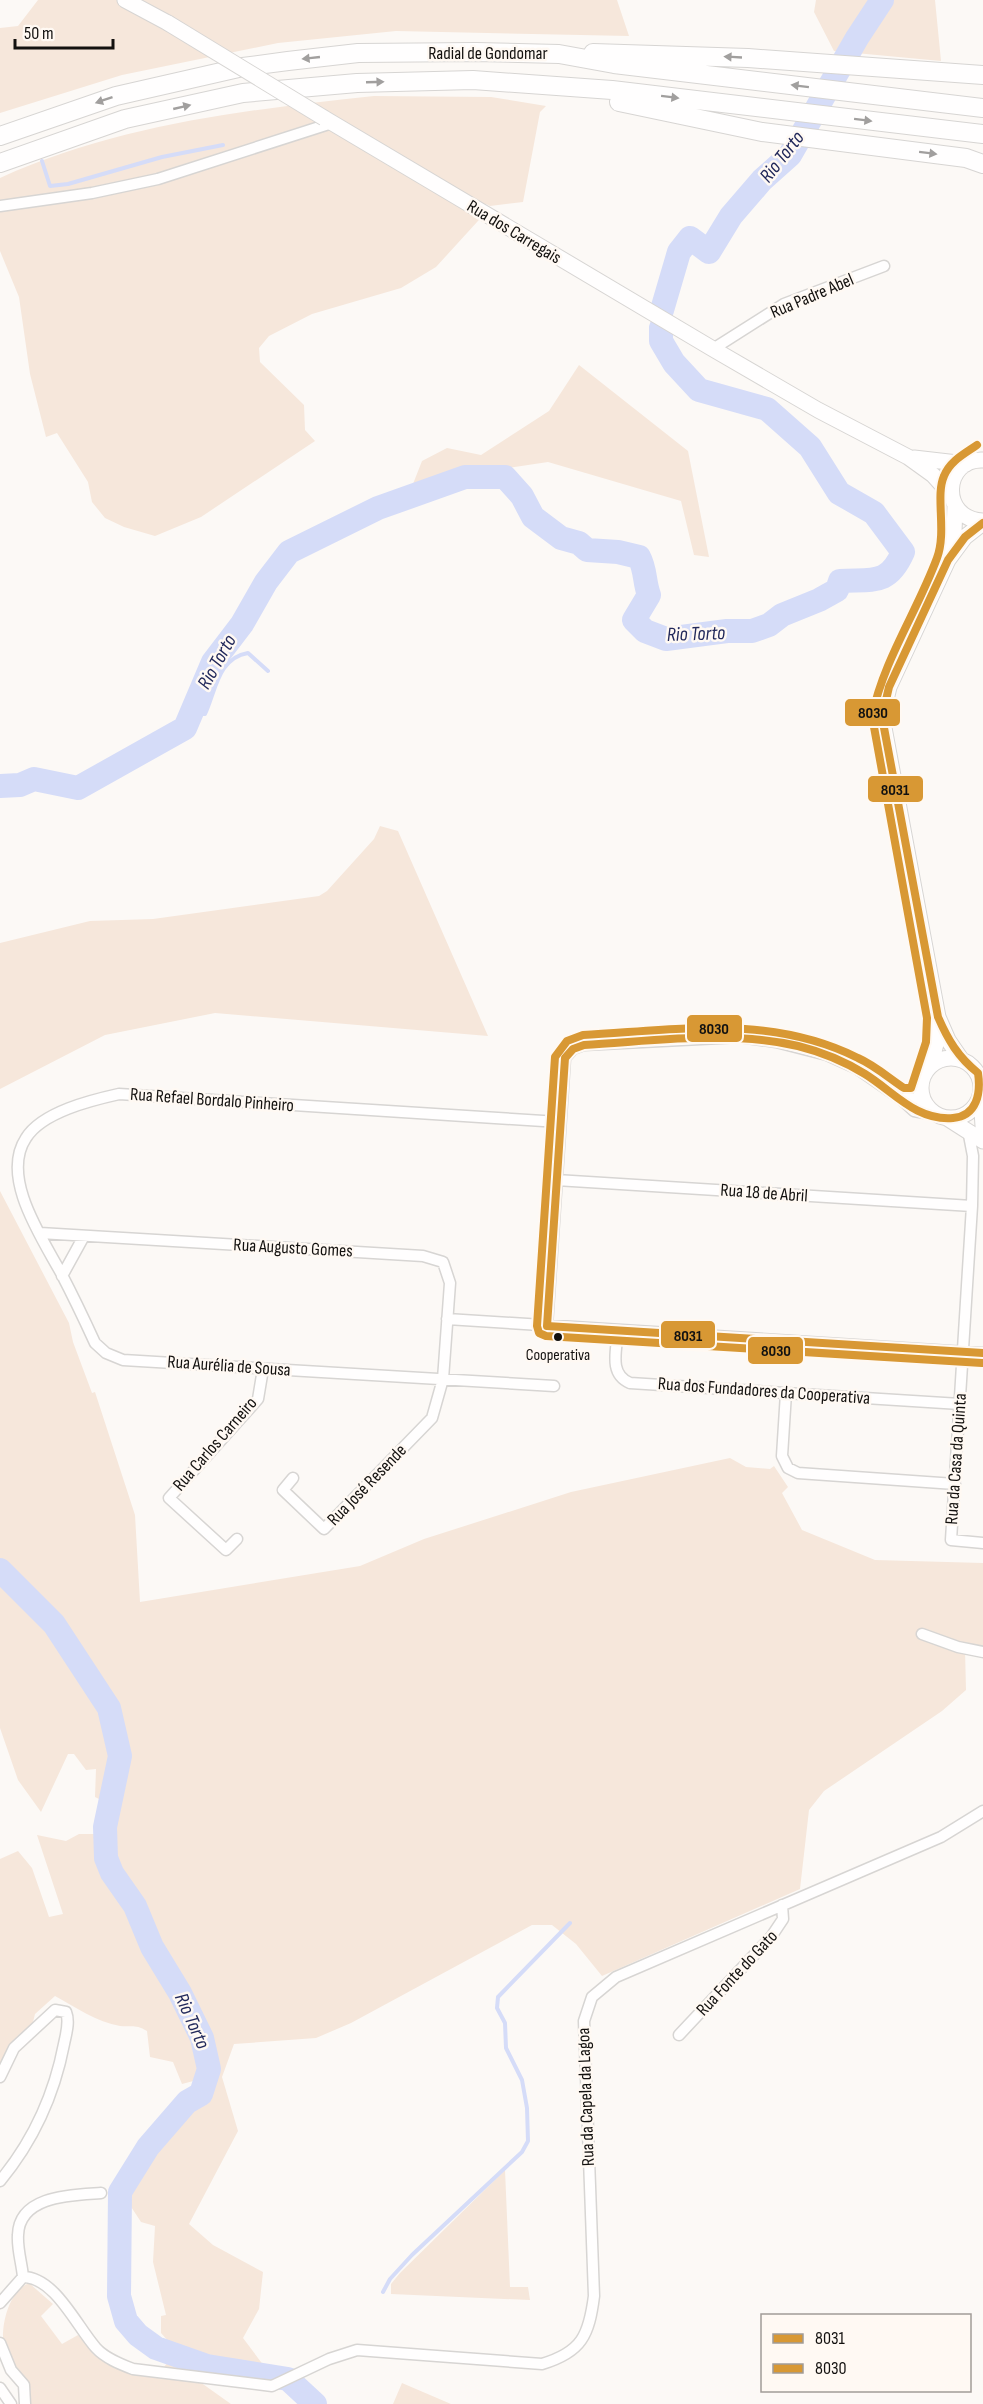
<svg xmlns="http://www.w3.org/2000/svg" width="983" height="2404" font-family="'Sofia Sans Condensed',sans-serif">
	<rect width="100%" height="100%" fill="#fcf9f6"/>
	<path fill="#f6e7db" d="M38,0H617L629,36L396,31L278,43L122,75L0,113V28L18,26Z
		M816,0H935L941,61L834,51L814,12Z
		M374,96L491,97L546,106L540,112L523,202L490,206L486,204L488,210L436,267L401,288L312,314L269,336L259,348L260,362L304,405L305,430L315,441L201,517L155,536L124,527L105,518L92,502L88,482L57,433L46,437L30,374L19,297L0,251V178C120,124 245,110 374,96Z
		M579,365L688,451L709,557L694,555L681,501L548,462L461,475L411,489L422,461L447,448L481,455L549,411Z
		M380,826L398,831L488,1036L215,1013L105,1035L0,1089V943L90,921L153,919L319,896L327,891L374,839Z
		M0,1191L69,1323L73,1342L92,1393L95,1392L135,1515L140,1602L360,1566L424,1539L571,1492L730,1458L746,1467L770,1469L774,1466L788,1487L782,1493L802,1530L875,1560L983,1563V1650L965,1649L966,1690L942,1711L824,1791L809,1810L800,1889L602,1976L576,1944L552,1925H532L351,2023L316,2038L234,2044L222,2077L238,2131L189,2224L213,2245L263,2272L259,2309L243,2338L267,2370L263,2381L164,2367L177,2351L161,2333V2316L166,2315L153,2262L155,2226L141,2222L122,2193C143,2158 166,2117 203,2095L211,2069L204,2037L181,1992L153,1946L137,1905L113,1872L108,1858L107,1827L111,1804L105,1801L100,1823L104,1875L122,1898L141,1936L146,1953L173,1992L203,2050L201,2079L182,2084L173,2062L150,2057L147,2031C136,2024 132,2027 120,2026C97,2022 75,2007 55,1996L35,2014L32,2026L11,2043L0,2066V1859L18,1851L32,1868L49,1917L63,1914L37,1835L66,1841L79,1834H96L99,1799L95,1797L96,1769L86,1770L74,1754H68L41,1812L18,1780L0,1728Z
		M505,2170L510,2287H528L530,2300L391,2294V2284L400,2273Z
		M29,2283L53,2304L41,2316L62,2344L78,2335L94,2355L114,2368L139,2375L200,2382L231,2404H31C26,2381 13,2369 4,2349C0,2327 8,2292 29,2283Z
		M402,2383L451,2404H393Z"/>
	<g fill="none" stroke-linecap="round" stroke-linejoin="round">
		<path stroke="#d5dcf8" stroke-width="4" d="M42,161L50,186L68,184L162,157L223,145
			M189,714H205C216,690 218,658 248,653L268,671
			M383,2292L390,2279L412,2255L522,2152L528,2141L527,2108L522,2080L506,2048L505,2023L497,2008L498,1997L570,1923"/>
		<path stroke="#d5dcf8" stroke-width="24" d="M662,310L679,252L690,238L709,252L731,216L762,180L790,155L857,38L882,0
			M0,786L20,785L34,779L78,788L185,728L213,662L242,624L266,582L289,552L378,508L465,477H505L522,496L533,517L561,538L579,543L587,550L618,552L639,557C646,570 644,582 649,595L634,620L645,631L666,639L727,631H752L769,625L782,615L819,600L837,590L840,581C873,579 888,586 903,552L874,513L839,493L810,447L767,409L699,390L674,363L661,341V328
			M0,1570L54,1624L109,1708L120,1756L105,1827L106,1858L112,1873L135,1906L152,1947L180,1993L202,2038L209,2069L201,2094L187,2102L148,2147L120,2192L119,2296L126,2321L138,2335L156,2348L207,2366L288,2379L315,2404"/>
		<g stroke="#d7d5d3" stroke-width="13">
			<path id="street" d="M0,206L92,193L158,179L332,123
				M713,349L784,304L884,266
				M901,1099L922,1098
				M968,1130L973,1156L972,1206L951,1540L983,1543
				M556,1180L972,1206
				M40,1233L423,1256L443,1262L450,1283L443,1379L432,1418L324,1529L283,1490L293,1478
				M62,1276L84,1236
				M447,1319L983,1353
				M547,1326L565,1058L573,1049L584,1045L740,1037L776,1042L827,1055L856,1068L901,1099L914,1111L936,1115
				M618,1330C617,1349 608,1374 630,1383L960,1404
				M554,1386L123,1360L106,1353L95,1343C84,1319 73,1296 61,1273C42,1238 0,1177 26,1138C42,1112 92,1100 119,1094L559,1122
				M786,1393L782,1456L788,1468L798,1473L955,1484
				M237,1539L226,1550L169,1498L258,1399L263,1369
				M922,1634L958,1647L983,1652
				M679,2035L771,1937L783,1919L782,1905
				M0,2077L14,2048L55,2010L66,2012C70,2022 66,2034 64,2044C54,2096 34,2140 0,2181
				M23,2277C22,2264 17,2249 18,2235C19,2195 73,2195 101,2193
				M0,2303L23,2277C55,2277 77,2327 96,2348C105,2358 120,2364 133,2369L272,2386L329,2359L357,2350L542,2364C582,2352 589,2335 594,2296L584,2021L592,1997L616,1977L941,1837L983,1811
				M0,2343L11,2370L24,2385L25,2404
				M0,2388L11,2404"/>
		</g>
		<g stroke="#d7d5d3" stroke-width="17">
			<path id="secondary" d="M125,0L168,23
				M324,118L713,349L818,410L908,457L933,475L951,495
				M914,458L966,464
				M983,460C943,458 939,519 983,521
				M950,554L954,532L955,506
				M921 1088a30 30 0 1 1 60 0a30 30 0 1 1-60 0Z
				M961,1059L948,1040L938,1017L882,717L889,687L948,560L965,537L983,523
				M930,1066L936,1044L938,1019
				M981,1095L983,1126
				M947,1118L983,1141"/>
		</g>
		<g stroke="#d7d5d3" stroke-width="20">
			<path id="highway" d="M593,53L748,58L983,75
				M619,102L762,132L966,158L983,164
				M0,136L116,96L243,67L288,61L358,53L476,52L559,54L614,64L983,108
				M0,163L125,119L243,93L357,83L473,80L612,90L983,134"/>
		</g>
		<use href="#street" stroke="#fffefe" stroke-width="10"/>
		<use href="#secondary" stroke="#fffefe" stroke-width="15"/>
		<use href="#highway" stroke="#fffefe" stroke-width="18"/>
		<g stroke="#d7d5d3" stroke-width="17" stroke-linecap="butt">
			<path id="secondary-bridge" d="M168,23L324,118"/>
		</g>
		<use href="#secondary-bridge" stroke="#fffefe" stroke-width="15"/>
		<g stroke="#fff9f3" stroke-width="12">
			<path id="bus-1" d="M983,523L965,537L948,560L889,687L882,717L938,1017C948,1040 958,1057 978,1073C981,1093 977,1116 953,1118C916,1121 894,1092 865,1074C844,1061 822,1052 798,1046C728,1030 655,1041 584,1045L573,1049L565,1058L547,1326L983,1353"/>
		</g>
		<g stroke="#fff9f3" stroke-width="12">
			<path id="bus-2" d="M977,445C964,454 950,461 944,476C935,496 947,531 937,558C917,612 884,659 872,716L927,1018L926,1042L911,1088H904C889,1078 874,1065 858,1058C770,1014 678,1030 583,1035L567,1041L555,1057L537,1326L539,1333L546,1336L982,1363"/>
		</g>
		<use href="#bus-1" stroke="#d89834" stroke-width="8"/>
		<use href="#bus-2" stroke="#d89834" stroke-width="8"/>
	</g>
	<defs><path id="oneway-solid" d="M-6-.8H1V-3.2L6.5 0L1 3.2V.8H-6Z" transform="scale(1.5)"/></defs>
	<g fill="#a19f9e">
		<use href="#oneway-solid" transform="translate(733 57) rotate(-177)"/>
		<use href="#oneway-solid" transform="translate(311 58) rotate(174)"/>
		<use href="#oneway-solid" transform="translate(375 82) rotate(-2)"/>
		<use href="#oneway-solid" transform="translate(800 86) rotate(-173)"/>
		<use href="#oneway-solid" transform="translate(670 97) rotate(7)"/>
		<use href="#oneway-solid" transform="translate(104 100) rotate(161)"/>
		<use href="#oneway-solid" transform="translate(182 107) rotate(-13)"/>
		<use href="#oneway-solid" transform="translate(863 120) rotate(7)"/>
		<use href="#oneway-solid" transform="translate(928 153) rotate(7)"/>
	</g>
	<circle fill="#13110f" stroke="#fff9f3" stroke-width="2" cx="558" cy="1337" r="5"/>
	<g text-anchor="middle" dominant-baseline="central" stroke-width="5" stroke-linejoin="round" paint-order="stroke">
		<g font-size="16" fill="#13110f" stroke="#fff9f3">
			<text x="558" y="1355">Cooperativa</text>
		</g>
		<g font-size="18" fill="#13110f" stroke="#fff9f3">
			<text x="488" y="53">Radial de Gondomar</text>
			<text transform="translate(514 232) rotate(31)">Rua dos Carregais</text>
			<text transform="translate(812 296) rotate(-23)">Rua Padre Abel</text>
			<text transform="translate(212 1100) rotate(4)">Rua Refael Bordalo Pinheiro</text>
			<text transform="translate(764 1193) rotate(4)">Rua 18 de Abril</text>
			<text transform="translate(293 1248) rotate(3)">Rua Augusto Gomes</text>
			<text transform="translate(229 1366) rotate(4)">Rua Aurélia de Sousa</text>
			<text transform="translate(764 1391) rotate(4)">Rua dos Fundadores da Cooperativa</text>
			<text transform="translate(215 1444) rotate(-49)">Rua Carlos Carneiro</text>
			<text transform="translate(956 1459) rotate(-86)">Rua da Casa da Quinta</text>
			<text transform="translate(367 1485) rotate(-46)">Rua José Resende</text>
			<text transform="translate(737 1973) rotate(-47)">Rua Fonte do Gato</text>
			<text transform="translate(586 2097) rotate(-92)">Rua da Capela da Lagoa</text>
		</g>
		<g font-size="20" font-style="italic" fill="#22295b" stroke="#fff9f3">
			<text transform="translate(782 157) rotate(-52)">Rio Torto</text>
			<text transform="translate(696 634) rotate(-2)">Rio Torto</text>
			<text transform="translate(217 662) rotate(-61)">Rio Torto</text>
			<text transform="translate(192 2021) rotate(66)">Rio Torto</text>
		</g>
	</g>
	<g stroke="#fff9f3" stroke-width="2">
		<rect x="844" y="698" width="57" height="29" rx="6" fill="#d89834"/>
		<rect x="867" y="775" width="57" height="28" rx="6" fill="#d89834"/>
		<rect x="686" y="1014" width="57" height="29" rx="6" fill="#d89834"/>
		<rect x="660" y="1320" width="56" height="29" rx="6" fill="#d89834"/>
		<rect x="747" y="1336" width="57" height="29" rx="6" fill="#d89834"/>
	</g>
	<g font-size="16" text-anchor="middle" font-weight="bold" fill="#111">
		<text x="873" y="718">8030</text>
		<text x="895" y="795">8031</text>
		<text x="714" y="1034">8030</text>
		<text x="688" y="1341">8031</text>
		<text x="776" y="1356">8030</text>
	</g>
	<rect x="761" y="2314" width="210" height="78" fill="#fff9f3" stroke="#a19c98" stroke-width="1.5"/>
	<rect x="773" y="2334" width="30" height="9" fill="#d89834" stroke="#a19c98" stroke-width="1.5"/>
	<text x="815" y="2344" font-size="18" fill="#13110f">8031</text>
	<rect x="773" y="2364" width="30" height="9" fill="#d89834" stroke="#a19c98" stroke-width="1.5"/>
	<text x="815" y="2374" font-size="18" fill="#13110f">8030</text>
	<path d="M15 39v9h98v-9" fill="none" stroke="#13110f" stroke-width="3"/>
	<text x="24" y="39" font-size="18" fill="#13110f" stroke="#fff9f3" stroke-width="4.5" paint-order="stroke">50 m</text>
</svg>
